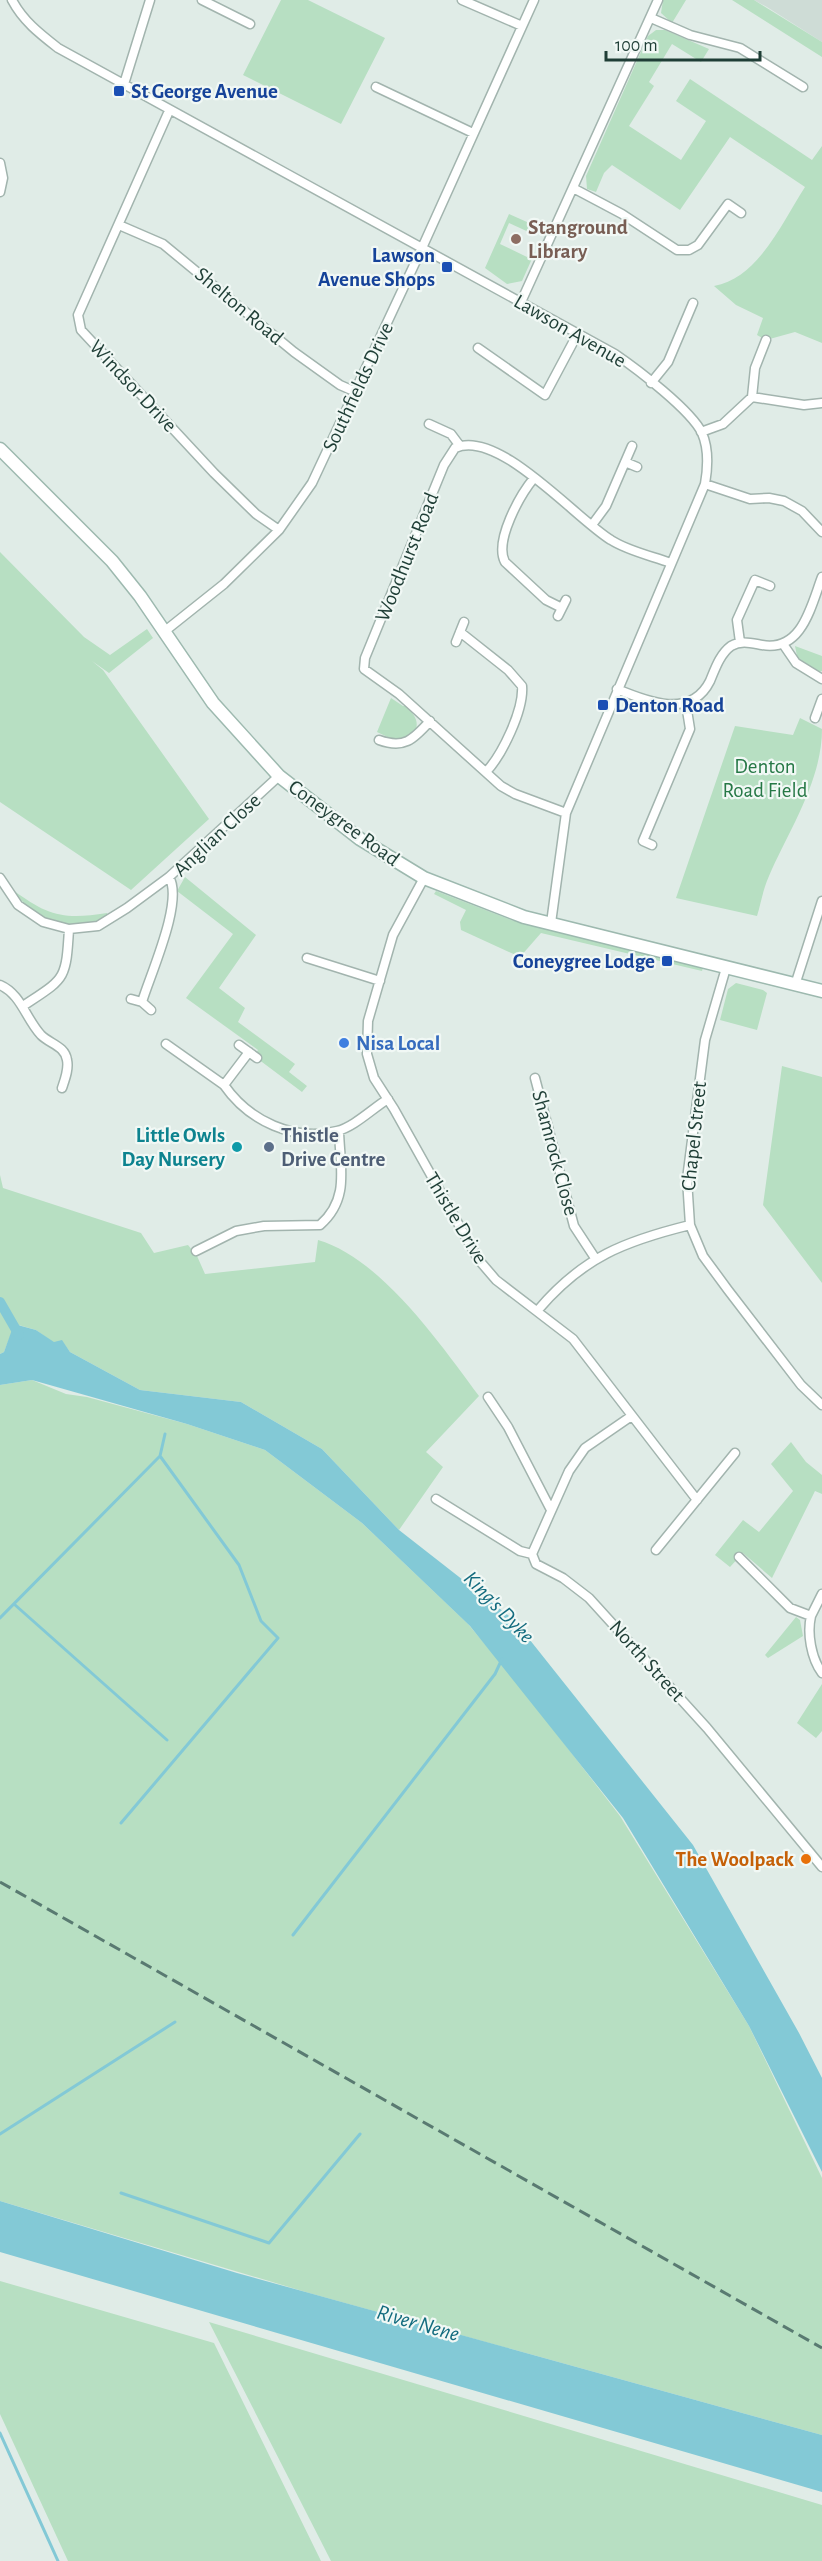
<svg xmlns="http://www.w3.org/2000/svg" width="822" height="2561" font-family="'Alegreya Sans',sans-serif">
	<rect width="100%" height="100%" fill="#e0ece7"/>
	<path fill="#cedcd6" d="M754,0H822V42L767,7Z"/>
	<path fill="#b7dfc2" d="M281,0H308L385,38L341,124L243,75Z
		M663,0H686L672,23L661,13Z
		M732,0H754L822,42V57Z
		M656,30H665L709,49L701,62L672,44L649,82L654,86L629,126L681,160L706,121L676,101L690,79L812,160L822,146V343L795,332L766,340L757,335L763,318L736,305L714,286C759,278 782,222 805,187L730,137L680,210L612,165L604,173L596,192L587,189L586,176L648,36Z
		M509,214L536,226L533,234L509,223L500,244L527,257L531,250L535,252L522,281L507,284L485,268Z
		M0,552L84,637L110,655L147,629L153,638L109,673L92,661L103,670L209,819L131,890L0,802Z
		M795,646L822,656V671L817,672L798,661Z
		M391,698L403,706H406C415,715 421,723 413,735L396,741L377,732Z
		M800,718L822,729C822,781 789,830 769,876C763,889 761,903 757,916L676,898L735,726L793,735Z
		M185,877L256,935L219,988L245,1008L238,1022L295,1064L289,1072L307,1086L302,1092L254,1056L258,1050L186,998L233,934L177,891Z
		M13,890C48,916 64,920 107,913L108,918C72,934 35,922 13,890Z
		M436,891L511,920L703,968L702,971L541,933L520,957L461,930L460,922L466,910L434,894Z
		M736,983L763,990L767,993L757,1030L720,1020L728,989Z
		M782,1066L822,1077V1283L763,1205Z
		M0,1175L3,1188L141,1233L154,1253L188,1245L197,1256L205,1274L315,1262L318,1240C381,1258 441,1345 479,1396L426,1452L443,1467L399,1530L322,1449L241,1402L140,1390L70,1352L62,1341L54,1343L36,1330L15,1324L4,1352L0,1354Z
		M32,1380L66,1394L87,1397L187,1424L265,1450L362,1523L468,1624L516,1681L620,1816L749,2026L822,2178V2435L309,2293L0,2201V1385Z
		M791,1442L806,1462L822,1475V1494L815,1491L772,1578L743,1553L730,1567L715,1555L743,1520L759,1532L793,1491L771,1464Z
		M796,1617L800,1620L803,1636L768,1658L765,1655Z
		M822,1684V1731L816,1738L797,1723Z
		M0,2281L214,2343L321,2561H68L0,2414Z
		M209,2322L822,2505V2561H331Z"/>
	<path fill="#83c9d6" d="M14,1324L36,1330L54,1342L62,1340L70,1352L140,1390L241,1402L322,1449L399,1530L514,1620L693,1845L799,2033L822,2078V2172L749,2026L623,1818L470,1626L362,1523L265,1450L187,1424L32,1380L0,1385V1354L4,1352Z
		M0,2201L237,2273L822,2435V2492L0,2252Z"/>
	<g fill="none" stroke-linecap="round" stroke-linejoin="round">
		<path stroke="#83c9d6" stroke-width="3" d="M14,1604L167,1740
			M0,1618L160,1456
			M121,1823L278,1638L261,1621L239,1565L160,1456L165,1434
			M293,1935L495,1674L502,1659
			M0,2134L175,2022
			M121,2193L269,2243L360,2134
			M0,2433L58,2561"/>
		<path stroke="#83c9d6" stroke-width="10" d="M0,1302L19,1335"/>
		<g stroke="#a2b4ae" stroke-width="11">
			<path id="street" d="M12,0C23,21 40,34 58,48L615,354C637,369 691,410 702,433C709,449 708,467 705,484L566,813L551,923
				M202,0L250,24
				M462,0L522,26
				M651,18L690,35L740,48L803,87
				M124,84L150,0
				M376,87L473,133
				M169,111L78,315L81,330L214,473L256,514L279,530
				M0,163L3,178L0,192
				M573,188L622,214L677,250H689L698,245L728,204L741,213
				M119,225L163,244L294,352L340,385L356,392
				M521,302L658,0
				M478,348L545,395L578,333
				M651,383L668,362L693,303
				M752,397L755,368L766,340
				M429,424L451,434L460,446
				M701,432L723,424L752,397L804,405L822,403
				M625,462L637,467
				M534,478C520,495 494,541 505,562L546,600L562,608
				M705,484L750,499L769,498L784,501L802,511L822,532
				M592,525L606,506L632,446
				M558,616L566,600
				M165,631L224,584L279,530L312,483L422,248L534,0
				M460,632L508,670L522,686C524,710 502,755 486,772
				M456,642L464,622
				M740,642L737,620L755,580L770,586
				M783,644L796,663L822,679
				M617,689C648,702 691,719 710,681C715,669 720,654 731,646C741,640 751,643 762,645C802,652 811,606 822,577
				M815,718L822,699
				M379,740C404,749 413,740 430,721
				M566,813L515,794L501,786L399,694L364,669L365,658L444,465L455,448C498,428 576,519 611,540C628,551 652,556 671,563
				M652,845L643,841L690,729L686,704
				M0,878L18,905L43,922L69,929L98,926L127,908L169,877L279,776
				M424,878L393,935L368,1021L367,1054L374,1078L394,1109L478,1259L496,1280L573,1339L697,1500
				M307,958L380,981
				M726,968L705,1040L687,1179L690,1225L703,1256L728,1290L801,1385L822,1405
				M0,985C21,994 26,1019 41,1035C50,1044 65,1046 67,1060C69,1069 65,1079 62,1088
				M795,985L822,901
				M131,999L142,1002L151,1010
				M142,1002C150,975 184,901 169,877
				M23,1006C65,978 66,981 69,929
				M166,1044L224,1085L249,1052
				M239,1045L257,1058
				M535,1078L574,1226L595,1258
				M224,1085C249,1121 294,1142 337,1131C354,1127 373,1108 388,1099
				M196,1251L236,1231L264,1226L320,1225C350,1199 340,1167 339,1131
				M538,1310C583,1257 625,1241 690,1225
				M488,1397L508,1427L551,1510
				M436,1499L520,1551L532,1554
				M656,1550L735,1453
				M532,1554L536,1564L563,1578L589,1598L707,1728L822,1867
				M532,1554L569,1471L585,1448L630,1417
				M739,1557L790,1608L811,1616L822,1594
				M811,1616C807,1633 811,1658 822,1673"/>
		</g>
		<g stroke="#9db9af" stroke-width="15">
			<path id="secondary" d="M0,449L112,561L140,596L213,703L279,776L360,839L424,878L524,917L822,991"/>
		</g>
		<use href="#street" stroke="#fff" stroke-width="8"/>
		<use href="#secondary" stroke="#fff" stroke-width="12"/>
		<path stroke="#597a71" stroke-width="3" stroke-dasharray="12 6" stroke-linecap="butt" d="M0,1882L822,2348"/>
	</g>
	<g fill="#1a4fb4" stroke="#f1f8f5" stroke-width="2">
		<rect x="113" y="85" width="12" height="12" rx="3"/>
		<rect x="441" y="261" width="12" height="12" rx="3"/>
		<rect x="597" y="699" width="12" height="12" rx="3"/>
		<rect x="661" y="955" width="12" height="12" rx="3"/>
	</g>
	<circle fill="#8d6e63" stroke="#f1f8f5" stroke-width="2" cx="516" cy="239" r="6"/>
	<circle fill="#3f7fe0" stroke="#f1f8f5" stroke-width="2" cx="344" cy="1043" r="6"/>
	<circle fill="#0f9aa8" stroke="#f1f8f5" stroke-width="2" cx="237" cy="1147" r="6"/>
	<circle fill="#5c6f8a" stroke="#f1f8f5" stroke-width="2" cx="269" cy="1147" r="6"/>
	<circle fill="#e8710a" stroke="#f1f8f5" stroke-width="2" cx="806" cy="1859" r="6"/>
	<g text-anchor="middle" dominant-baseline="central" stroke-width="4.5" stroke-linejoin="round" paint-order="stroke">
		<g font-size="21" font-weight="bold" fill="#164399" stroke="#f1f8f5" text-anchor="start">
			<text x="131" y="91">St George Avenue</text>
			<text x="435" y="255" text-anchor="end">Lawson<tspan x="435" dy="24">Avenue Shops</tspan></text>
			<text x="615" y="705">Denton Road</text>
			<text x="655" y="961" text-anchor="end">Coneygree Lodge</text>
		</g>
		<g font-size="21" font-weight="bold" fill="#785e54" stroke="#f1f8f5" text-anchor="start">
			<text x="528" y="227">Stanground<tspan x="528" dy="24">Library</tspan></text>
		</g>
		<g font-size="21" fill="#1f3e36" stroke="#f1f8f5">
			<text transform="translate(239 306) rotate(40)">Shelton Road</text>
			<text transform="translate(570 331) rotate(30)">Lawson Avenue</text>
			<text transform="translate(133 386) rotate(47)">Windsor Drive</text>
			<text transform="translate(358 387) rotate(-65)">Southfields Drive</text>
			<text transform="translate(407 557) rotate(-68)">Woodhurst Road</text>
			<text transform="translate(344 823) rotate(36)">Coneygree Road</text>
			<text transform="translate(217 835) rotate(-43)">Anglian Close</text>
			<text transform="translate(694 1136) rotate(-84)">Chapel Street</text>
			<text transform="translate(555 1153) rotate(75)">Shamrock Close</text>
			<text transform="translate(456 1218) rotate(59)">Thistle Drive</text>
			<text transform="translate(647 1661) rotate(48)">North Street</text>
		</g>
		<g font-size="21" fill="#267846" stroke="#f1f8f5">
			<text x="765" y="766">Denton<tspan x="765" dy="24">Road Field</tspan></text>
		</g>
		<g font-size="21" font-weight="bold" fill="#366cbe" stroke="#f1f8f5" text-anchor="start">
			<text x="356" y="1043">Nisa Local</text>
		</g>
		<g font-size="21" font-weight="bold" fill="#0d838f" stroke="#f1f8f5" text-anchor="end">
			<text x="225" y="1135">Little Owls<tspan x="225" dy="24">Day Nursery</tspan></text>
		</g>
		<g font-size="21" font-weight="bold" fill="#4e5e75" stroke="#f1f8f5" text-anchor="start">
			<text x="281" y="1135">Thistle<tspan x="281" dy="24">Drive Centre</tspan></text>
		</g>
		<g font-size="21" font-weight="bold" fill="#c56008" stroke="#f1f8f5" text-anchor="end">
			<text x="794" y="1859">The Woolpack</text>
		</g>
		<g font-size="22" font-style="italic" fill="#146c7f" stroke="#f1f8f5">
			<text transform="translate(499 1607) rotate(46)">King's Dyke</text>
			<text transform="translate(418 2323) rotate(16)">River Nene</text>
		</g>
	</g>
	<path d="M606 51v9h154v-9" fill="none" stroke="#1f3e36" stroke-width="3"/>
	<text x="615" y="51" font-size="18" fill="#1f3e36" stroke="#f1f8f5" stroke-width="4.5" paint-order="stroke">100 m</text>
</svg>
